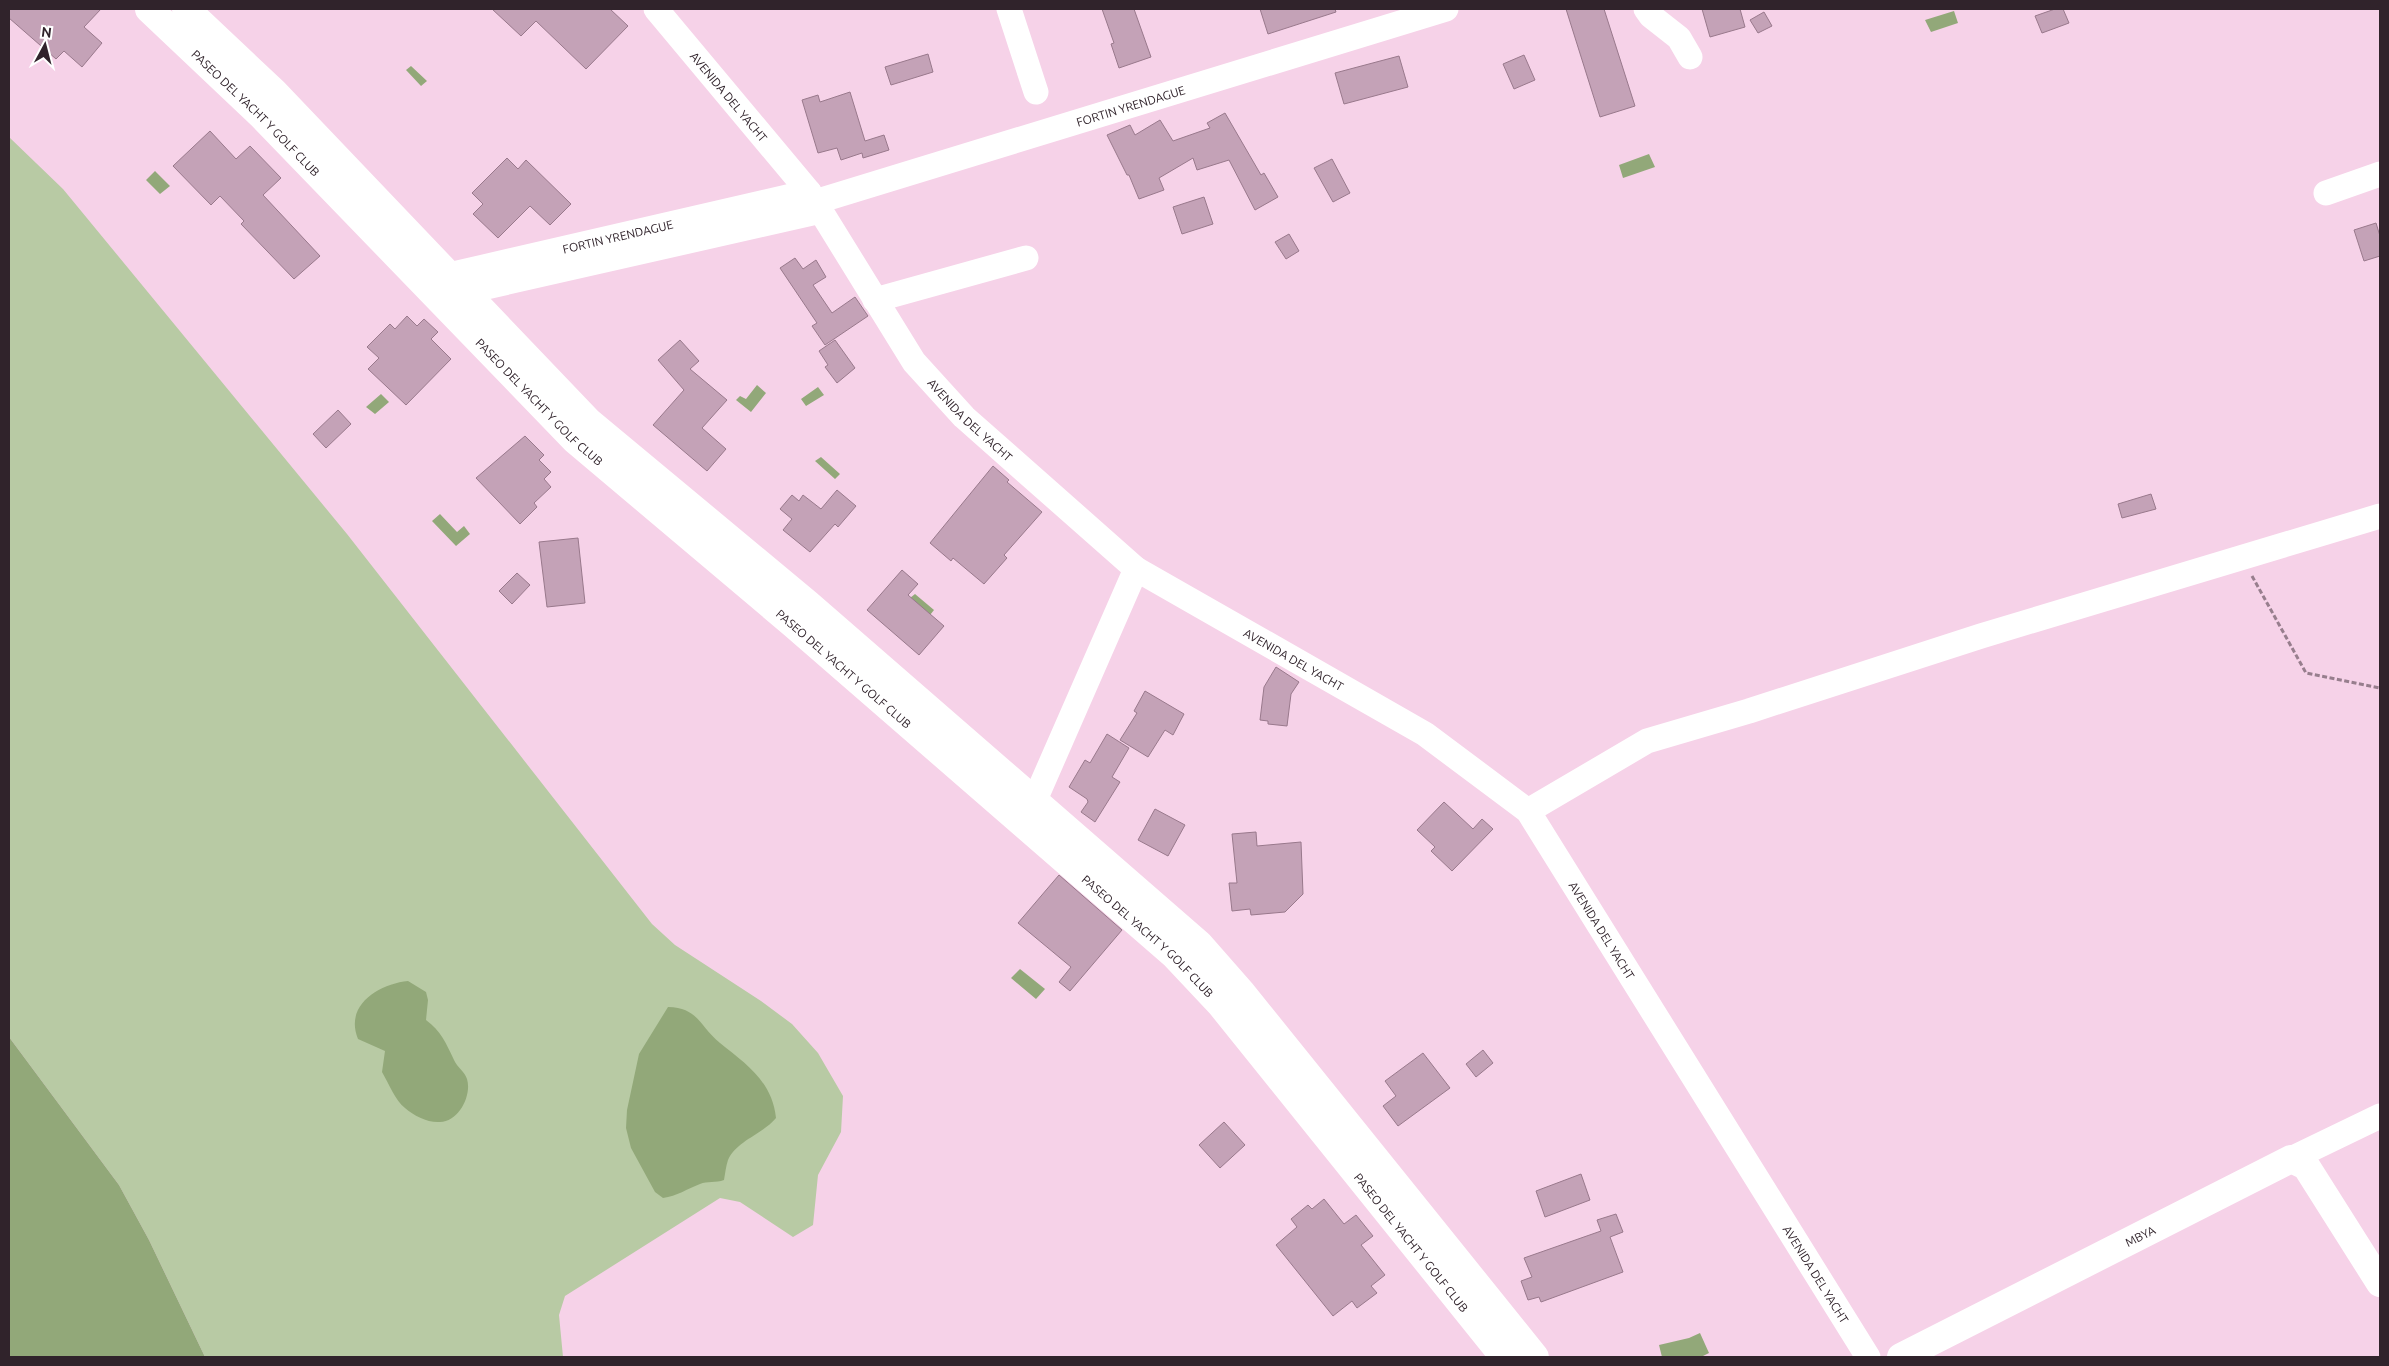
<svg xmlns="http://www.w3.org/2000/svg" width="2389" height="1366" font-family="Ubuntu,sans-serif">
	<rect width="100%" height="100%" fill="#f6d2e8"/>
	<path fill="#b8caa4" d="M9,137L63,189L347,534L652,924L675,945L761,1001L792,1024L818,1053L843,1096L841,1132L818,1175L813,1225L793,1237L740,1202L720,1198L565,1296L559,1315L563,1357H205L149,1240L119,1185L9,1037Z"/>
	<path fill="#92a879" d="M1954,11L1958,23L1931,32L1925,20Z
		M411,66L427,81L421,86L406,70Z
		M1649,154L1655,167L1623,178L1619,165Z
		M155,171L170,186L160,194L146,180Z
		M757,385L766,393L751,412L736,400L740,396L746,399Z
		M818,387L824,395L806,406L801,399Z
		M381,394L389,402L375,414L366,407Z
		M821,457L840,474L835,479L815,461Z
		M440,514L457,532L464,526L470,534L456,546L432,521Z
		M915,594L934,610L930,615L910,598Z
		M1020,969L1045,989L1036,999L1011,978Z
		M408,981L426,992L428,1000L426,1020C441,1031 446,1043 454,1060C457,1067 465,1072 467,1079C472,1095 459,1122 440,1122C428,1123 414,1116 405,1108C395,1100 389,1084 382,1072L385,1051L358,1039C344,1005 379,984 408,981Z
		M668,1007C699,1008 699,1026 720,1043C746,1064 772,1081 776,1118C763,1134 736,1141 728,1160C726,1166 725,1174 724,1180C716,1183 707,1181 700,1184C687,1189 677,1196 663,1198L655,1192L631,1148L626,1128L627,1110L639,1054Z
		M9,1037L119,1185L149,1240L205,1357H9Z
		M1700,1333L1709,1353L1701,1357H1662L1659,1345L1689,1338Z"/>
	<path fill="#c4a2b7" stroke="#99798c" d="M9,9H101L84,27L102,43L82,67L64,51L56,59L9,18Z
		M492,9H610L628,26L586,69L536,21L521,36Z
		M1102,9H1134L1151,57L1119,68L1111,44L1114,43Z
		M1260,9H1335L1336,12L1268,34Z
		M1566,9H1604L1635,106L1600,117Z
		M1702,9H1740L1745,27L1710,37Z
		M2055,9H2063L2069,23L2042,33L2035,16Z
		M1764,12L1772,26L1758,33L1750,20Z
		M928,54L933,72L891,85L885,67Z
		M1524,55L1535,80L1514,89L1503,64Z
		M1399,56L1408,87L1344,104L1335,73Z
		M850,92L865,141L884,135L889,150L863,158L862,153L841,160L837,148L818,153L802,100L818,95L820,102Z
		M1225,113L1261,175L1264,173L1278,197L1255,210L1229,160L1197,170L1193,158L1159,178L1164,190L1139,199L1129,175H1127L1107,135L1130,125L1135,135L1160,120L1173,141L1210,128L1207,123Z
		M210,131L236,159L250,146L281,178L263,195L320,256L294,279L241,224L244,221L220,196L211,205L173,166Z
		M507,158L518,169L526,160L571,204L550,225L530,206L498,238L473,214L483,204L472,193Z
		M1332,159L1350,193L1333,202L1314,168Z
		M1204,197L1213,224L1182,234L1173,207Z
		M2376,223L2380,236V256L2364,261L2354,230Z
		M1289,234L1299,251L1286,259L1275,242Z
		M795,258L803,269L816,260L826,277L813,285L832,313L855,297L868,316L825,345L812,326L817,323L780,268Z
		M407,316L417,326L424,319L438,332L431,339L451,359L406,405L368,369L379,358L367,347L390,324L395,329Z
		M680,340L699,361L690,369L727,400L702,428L726,449L707,471L653,425L684,390L658,360Z
		M835,340L855,368L837,383L825,367L828,365L819,351Z
		M338,410L351,424L326,448L313,434Z
		M525,436L544,455L539,460L551,472L544,479L551,487L534,503L537,507L520,524L476,478Z
		M993,466L1009,480L1007,482L1042,512L1004,555L1007,558L984,584L953,558L951,561L930,543Z
		M837,490L856,506L838,527L835,524L810,552L783,530L792,519L780,509L792,495L799,501L803,495L821,509Z
		M2151,494L2156,509L2122,518L2118,504Z
		M578,538L585,603L547,607L539,542Z
		M902,570L918,584L908,595L944,626L919,655L867,610Z
		M517,573L530,585L512,604L499,591Z
		M1276,667L1299,682L1291,694L1287,726L1268,724V721L1260,720L1264,687Z
		M1145,691L1184,714L1173,735L1165,730L1148,757L1120,740L1137,713L1134,711Z
		M1107,734L1129,748L1112,777L1120,782L1095,822L1081,812L1088,802L1087,799L1069,787L1085,760L1090,763Z
		M1444,802L1473,829L1482,819L1493,829L1452,871L1431,851L1435,847L1417,830Z
		M1155,809L1185,825L1168,856L1138,840Z
		M1256,832L1257,846L1301,842L1303,894L1285,912L1251,915L1250,909L1232,911L1229,883H1237L1232,834Z
		M1059,875L1122,930L1070,991L1059,982L1071,967L1018,923Z
		M1483,1050L1493,1063L1476,1077L1466,1064Z
		M1423,1053L1450,1088L1398,1126L1383,1106L1396,1096L1385,1081Z
		M1224,1122L1245,1145L1220,1168L1199,1145Z
		M1581,1174L1590,1200L1545,1217L1536,1191Z
		M1324,1199L1344,1224L1356,1215L1373,1236L1361,1245L1385,1275L1371,1286L1377,1293L1357,1308L1352,1301L1333,1316L1276,1245L1297,1227L1291,1219L1308,1205L1312,1209Z
		M1616,1214L1623,1232L1610,1237L1623,1272L1541,1302L1539,1297L1528,1300L1521,1281L1532,1277L1524,1258L1601,1231L1597,1220Z"/>
	<g fill="none" stroke-linecap="round" stroke-linejoin="round">
		<path stroke="#977e8d" stroke-width="3" stroke-dasharray="5 2.5" stroke-linecap="butt" d="M2252,576L2306,673L2380,688"/>
		<g stroke="#fff" stroke-width="25">
			<path id="s1" d="M656,9L809,192L914,362L964,417L1136,569L1425,734L1528,811L1868,1357"/>
			<path d="M1009,9L1036,92"/>
			<path d="M1646,9L1651,16L1679,38L1690,57"/>
			<path d="M2326,193L2380,174"/>
			<path id="s2" d="M815,202L1446,9"/>
			<path id="s3" d="M433,283L449,275L809,192"/>
			<path d="M449,299L464,292L821,211"/>
			<path d="M875,300L1026,258"/>
			<path d="M1528,811L1647,741L1749,711L1981,636L2380,516"/>
			<path d="M1025,818L1034,802L1136,569"/>
			<path d="M2291,1159L2380,1116"/>
		</g>
		<g stroke="#fff" stroke-width="28">
			<path id="s4" d="M149,9L261,115L575,440L793,624L1174,955L1221,1005L1504,1357"/>
			<path d="M186,9L274,92L588,421L808,604L1199,944L1242,993L1535,1357"/>
			<path id="s5" d="M1901,1357L2291,1159L2306,1166L2380,1283"/>
		</g>
	</g>
	<g text-anchor="middle" dominant-baseline="central" stroke-width="4" stroke-linejoin="round" paint-order="stroke">
		<g font-size="12" fill="#30232b" stroke="#fff">
			<text stroke="none"><textPath href="#s1" startOffset="114">AVENIDA DEL YACHT</textPath></text>
			<text stroke="none"><textPath href="#s2" startOffset="330">FORTIN YRENDAGUE</textPath></text>
			<text stroke="none"><textPath href="#s4" startOffset="149">PASEO DEL YACHT Y GOLF CLUB</textPath></text>
			<text stroke="none"><textPath href="#s3" startOffset="191">FORTIN YRENDAGUE</textPath></text>
			<text stroke="none"><textPath href="#s4" startOffset="554">PASEO DEL YACHT Y GOLF CLUB</textPath></text>
			<text stroke="none"><textPath href="#s1" startOffset="519">AVENIDA DEL YACHT</textPath></text>
			<text stroke="none"><textPath href="#s1" startOffset="924">AVENIDA DEL YACHT</textPath></text>
			<text stroke="none"><textPath href="#s4" startOffset="959">PASEO DEL YACHT Y GOLF CLUB</textPath></text>
			<text stroke="none"><textPath href="#s1" startOffset="1344">AVENIDA DEL YACHT</textPath></text>
			<text stroke="none"><textPath href="#s4" startOffset="1364">PASEO DEL YACHT Y GOLF CLUB</textPath></text>
			<text stroke="none"><textPath href="#s5" startOffset="268">MBYA</textPath></text>
			<text stroke="none"><textPath href="#s4" startOffset="1769">PASEO DEL YACHT Y GOLF CLUB</textPath></text>
			<text stroke="none"><textPath href="#s1" startOffset="1749">AVENIDA DEL YACHT</textPath></text>
		</g>
	</g>
	<rect width="2389" height="1366" fill="none" stroke="#30232b" stroke-width="20"/>
	<g transform="translate(45 45) rotate(7)" stroke="#ffffff" stroke-width="4" paint-order="stroke">
	<path d="M0-4L9 19L0 12L-9 19Z" fill="#30232b"/>
	<text y="-8" font-size="14" font-weight="bold" text-anchor="middle" fill="#30232b">N</text>
	</g>
</svg>
